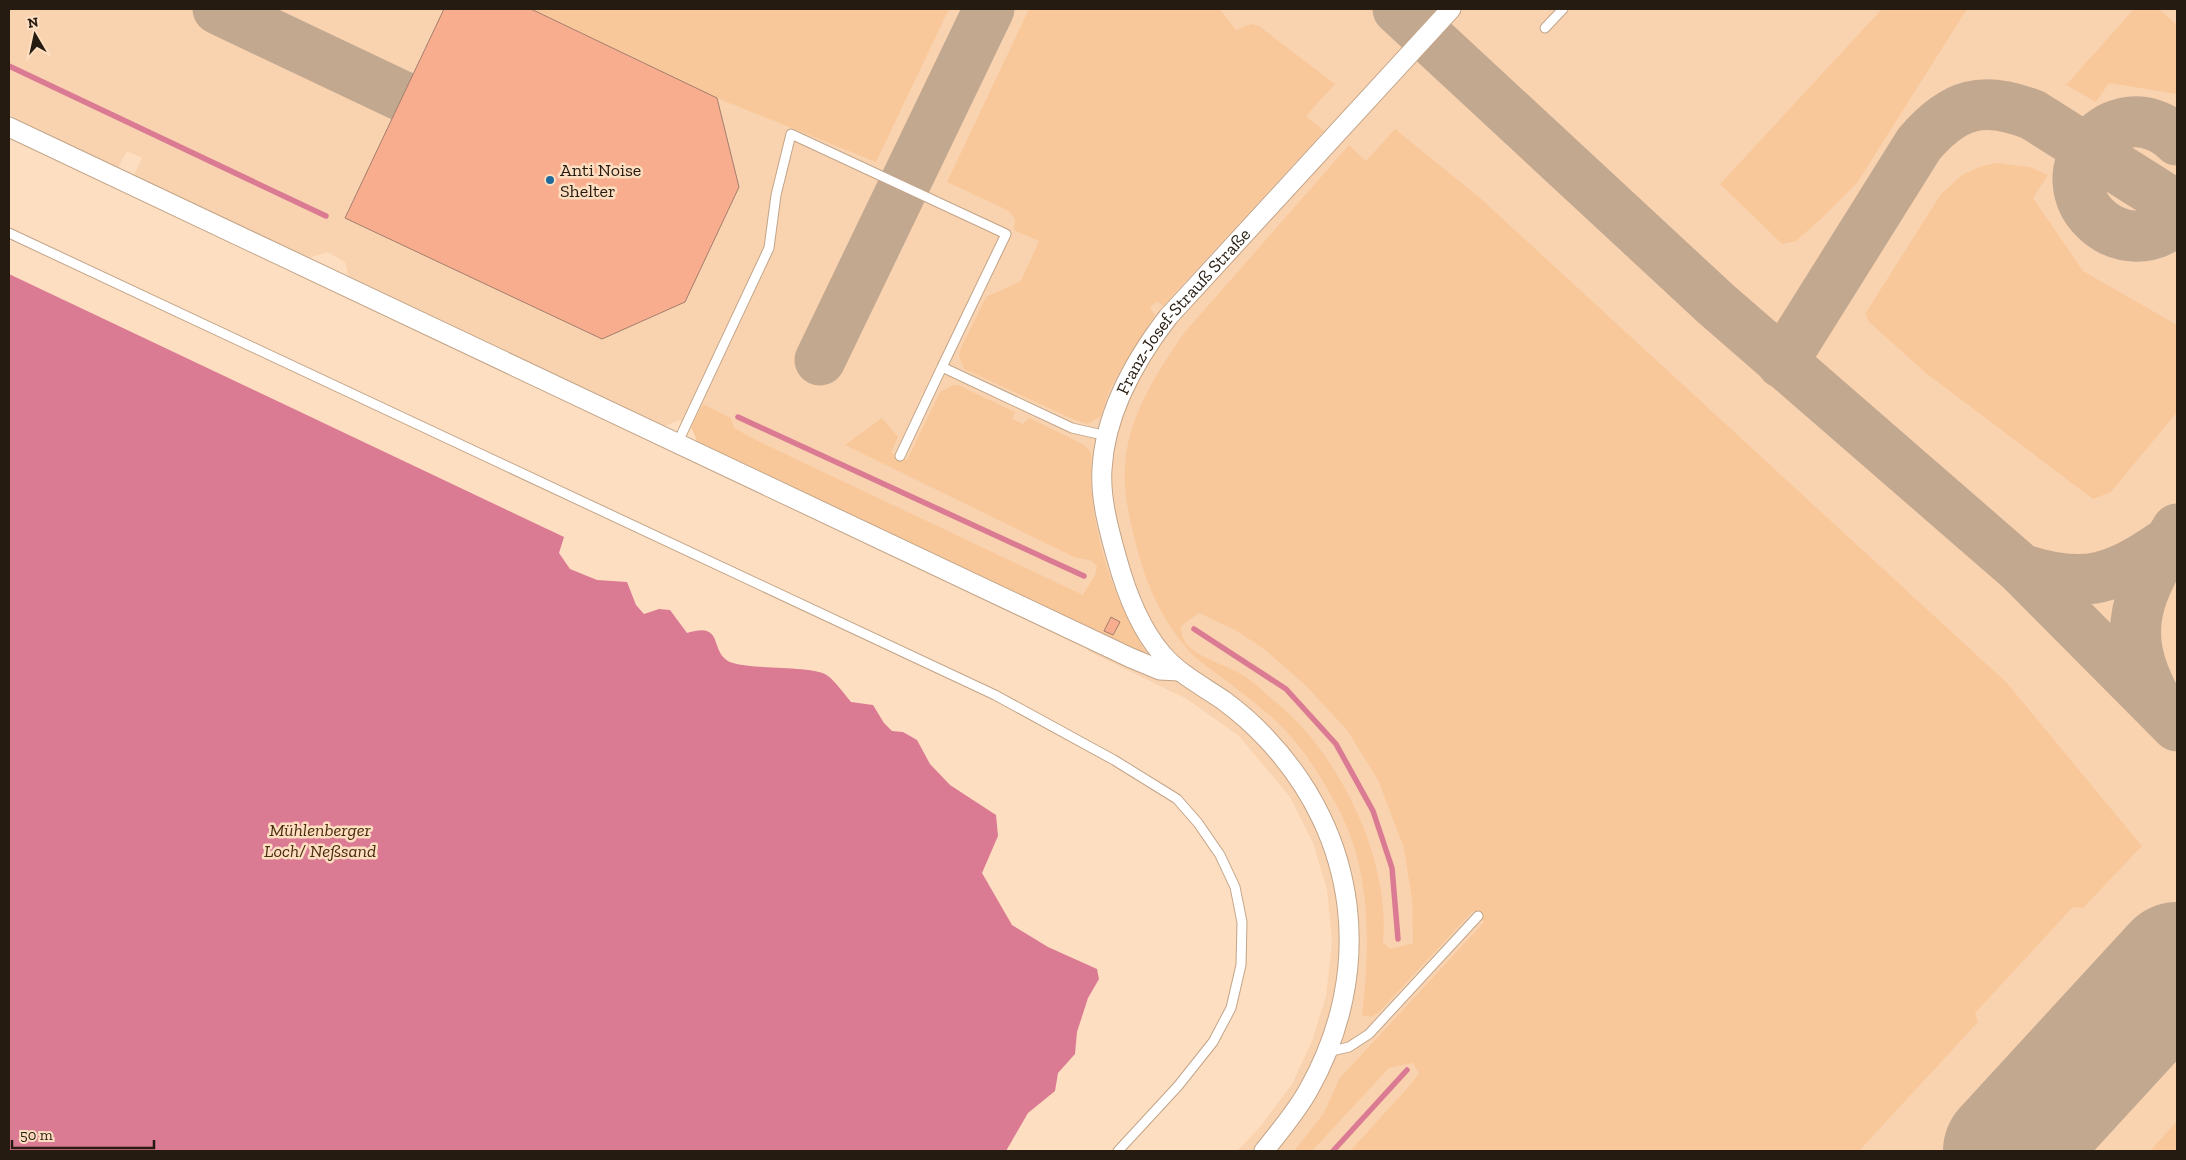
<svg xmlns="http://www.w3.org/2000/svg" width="2186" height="1160" font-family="'Zilla Slab',serif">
	<rect width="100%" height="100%" fill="#fedec1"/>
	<path fill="#f9d3b0" d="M9,9H2177V1151H1237L1260,1127L1292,1084L1312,1041L1326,996L1332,942L1327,890L1313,843L1290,797L1239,736L1187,699L1088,651L1093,639L695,426L680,420L665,426L348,276L345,262L327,252L309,258L134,175L142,158L127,151L118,168L9,115Z"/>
	<path fill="#f9c89a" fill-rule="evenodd" d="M531,9H949L876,162L717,98Z
		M1029,9H1220L1236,30L1251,24L1259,26L1335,84L1306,116L1324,131L1163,306L1157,301L1150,308L1155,315L1121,369L1109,391L1101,416L1088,424L1075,420L964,369L959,356L960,350L986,297L1021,281L1039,241L1014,230L1015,219L1009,211L947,182Z
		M1882,9H1967L1857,183L1822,218L1796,241L1782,244L1720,184Z
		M2134,9H2159L2177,25V94L2109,83L2096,102L2066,85Z
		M1395,129L1480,198L2006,682L2142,846L2083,908L2073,907L1975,1013L1978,1022L1859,1151H1350L1411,1084L1419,1073L1413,1063L1389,1068L1312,1151H1294L1324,1113L1339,1079L1484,922L1473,911L1378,1013L1371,1017L1362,1016C1370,945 1372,871 1337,806C1319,773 1298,739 1269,715C1253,701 1235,687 1217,674C1208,667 1197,660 1190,652C1164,623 1148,589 1138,552C1131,525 1123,496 1125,467C1127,418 1157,372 1184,333L1349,145L1366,161ZM1199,613L1235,630L1264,649L1305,685L1347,730L1378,780L1404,848L1412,900L1413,943L1390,949L1383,942C1391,861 1340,755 1278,704C1267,695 1257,685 1246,677C1231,667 1201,658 1189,647C1183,641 1181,634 1181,626Z
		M1996,163L2030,167L2048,175L2033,198L2083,271L2177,325V412L2111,492L2093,499L1927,374L1869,322L1865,314L1941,194L1962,175L1979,167Z
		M953,385H958L1015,412L1012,419L1023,424L1029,418L1083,444L1091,452C1092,464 1090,475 1091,487C1096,548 1116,603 1148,656L698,443L691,427L703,404L731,418L734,428L758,441L1083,595L1095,575L1097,566L1092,561L1074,557L845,445L882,418L898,437L891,453L907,460L940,392Z
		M2177,1121V1151H2150Z"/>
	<path fill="#da7a93" d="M9,274L564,537L559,553L570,569L597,580L627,582L636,605L644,614L659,609L670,610L687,633C727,620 707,655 733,663C754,670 816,665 828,676C837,683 844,694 851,702L873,705L884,723L892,731L903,732L917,740L930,764L950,785L996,815L998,836L982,873L1012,925L1048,947L1097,969L1099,979L1088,998L1077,1032L1075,1054L1058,1073L1055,1091L1028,1113L1006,1151H9Z"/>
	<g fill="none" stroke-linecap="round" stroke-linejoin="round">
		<path stroke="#da7a93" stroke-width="5.5" d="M9,66L326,216
			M738,417L1084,576
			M1194,629L1286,689L1336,744L1373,811L1392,868L1398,939
			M1333,1151L1407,1070"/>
		<path stroke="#c3a890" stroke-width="51" d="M218,9L465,126
			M1398,9L1716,304L2021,569L2177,726
			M2177,140C2164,126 2143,119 2125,123C2111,126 2098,134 2090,146C2048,202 2126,268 2177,219
			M820,360L989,9
			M1782,363L1919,144C1954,103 1983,95 2033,115L2177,206
			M2021,569C2086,591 2117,578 2171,540
			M2156,700C2117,629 2139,592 2177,529"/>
		<path stroke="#c3a890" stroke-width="128" d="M2007,1151L2177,966"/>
	</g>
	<path fill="#f8ae8e" stroke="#a37d6d" d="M444,9H531L717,98L739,187L685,302L602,339L345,218Z
		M1111,617L1120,622L1113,635L1104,631Z"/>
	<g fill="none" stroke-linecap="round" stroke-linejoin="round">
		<g stroke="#c2a488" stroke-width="11">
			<path id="lane" d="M1545,28L1563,9
				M9,233L995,695L1114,760L1177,799L1198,823L1220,855L1235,887L1242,922L1241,965L1231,1008L1213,1042L1178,1086L1118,1151
				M677,444L769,248L776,195L791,134L1006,234L942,367L1072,428L1107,436
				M900,456L942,367
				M1327,1052L1349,1047L1369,1034L1478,916"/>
		</g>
		<g stroke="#c2a488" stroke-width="21">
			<g id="street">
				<path d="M9,127L1131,658L1160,670L1179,671"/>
				<path id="s1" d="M1264,1151C1280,1131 1297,1111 1309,1089C1375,971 1359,836 1266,738C1253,724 1238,711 1223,700C1201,685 1179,674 1162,654C1139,627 1126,592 1117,559C1109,531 1100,498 1102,469C1105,413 1135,360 1168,317L1451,9"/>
			</g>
		</g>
		<use href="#lane" stroke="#fff" stroke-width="9"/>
		<use href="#street" stroke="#fff" stroke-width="19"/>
	</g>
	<circle fill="#20699c" stroke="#fedec1" stroke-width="2" cx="550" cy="180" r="5"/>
	<g text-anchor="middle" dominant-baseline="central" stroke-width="5" stroke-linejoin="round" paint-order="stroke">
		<g font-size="18" fill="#261b10" stroke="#fedec1" text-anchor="start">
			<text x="560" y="170">Anti Noise<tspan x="560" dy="21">Shelter</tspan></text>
		</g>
		<g font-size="18" fill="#261b10" stroke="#fedec1">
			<text stroke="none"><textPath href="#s1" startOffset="970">Franz-Josef-Strauß Straße</textPath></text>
		</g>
		<g font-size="18" font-style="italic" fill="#482c0d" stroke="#fedec1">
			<text x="320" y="830">Mühlenberger<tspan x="320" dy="21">Loch/ Neßsand</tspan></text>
		</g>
	</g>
	<rect width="2186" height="1160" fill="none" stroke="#261b10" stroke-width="20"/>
	<g transform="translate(35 35) rotate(351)" stroke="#fedec1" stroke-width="4" paint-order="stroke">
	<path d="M0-4L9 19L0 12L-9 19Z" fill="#261b10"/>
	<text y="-8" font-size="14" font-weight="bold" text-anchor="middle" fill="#261b10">N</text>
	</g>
	<path d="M12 1140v8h142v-8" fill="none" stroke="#261b10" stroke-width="2.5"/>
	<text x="20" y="1140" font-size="15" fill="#261b10" stroke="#fedec1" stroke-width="4" paint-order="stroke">50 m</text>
</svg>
